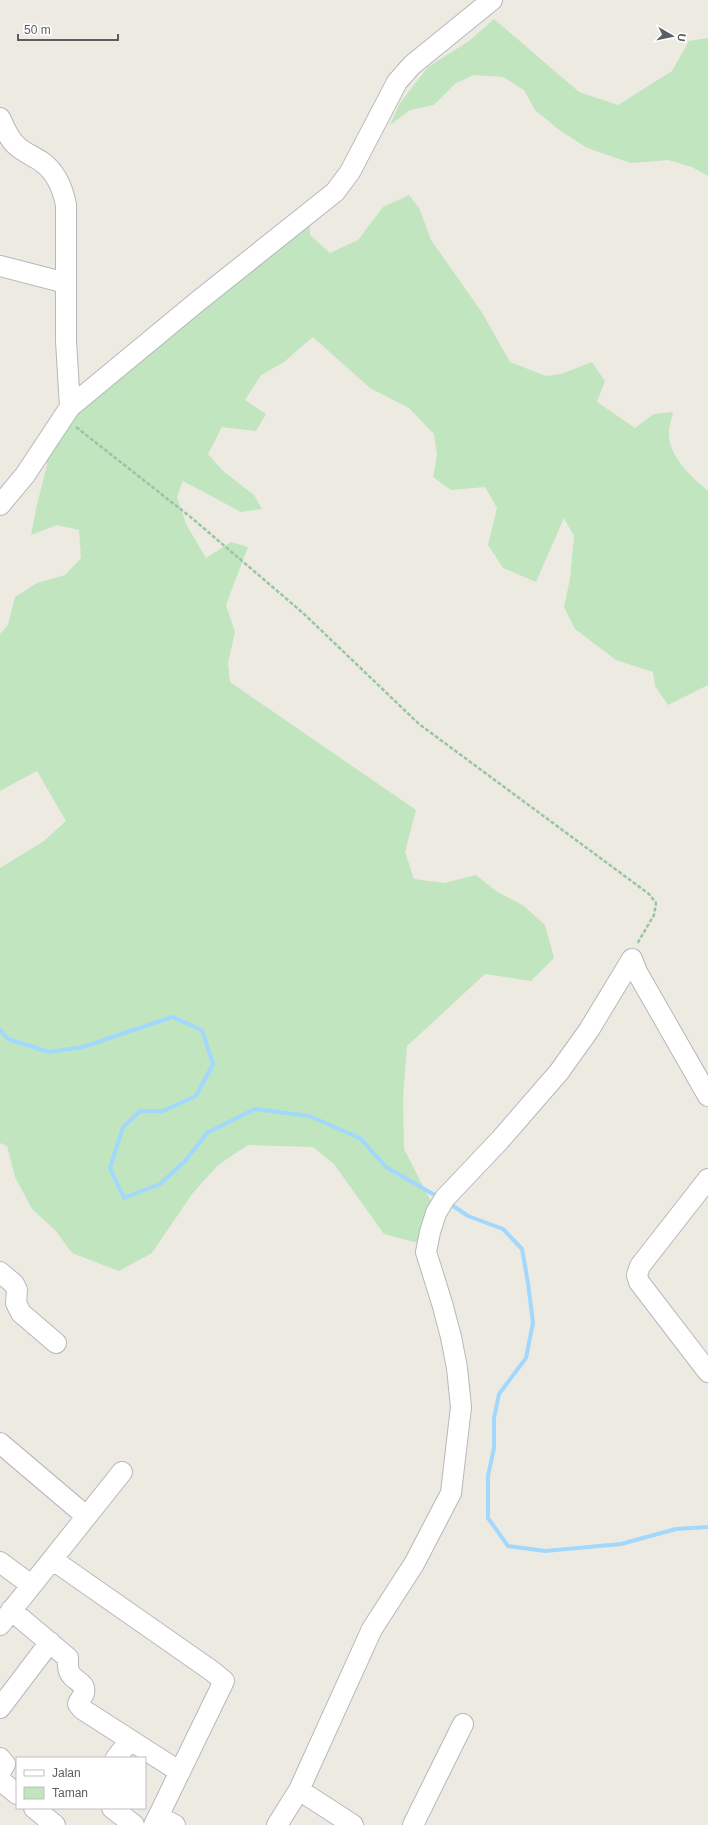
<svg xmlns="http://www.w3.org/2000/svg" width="708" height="1825" font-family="Arial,sans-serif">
	<rect width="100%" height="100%" fill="#edeae2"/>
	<path fill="#c0e5bf" d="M494,19L579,92L618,105L672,71L689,41L708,38V176L692,167L668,160L631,163L587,148L558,129L535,110L524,90L503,77L474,75L456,83L434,105L410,110L390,125L400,103L428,67L469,41Z
		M409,195L419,208L431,240L481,311L510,362L546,376L561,374L592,362L605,381L597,402L635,428L654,414L673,412C672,419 668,429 669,436C671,459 692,477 708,491V685L668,705L655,686L653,672L616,660L575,629L564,607L570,579L574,536L564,518L536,582L503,568L488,545L497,508L485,487L451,490L433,477L437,455L434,434L409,408L370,388L313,337L284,362L261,375L245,400L266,414L256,431L222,427L208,454L223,471L254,495L262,509L241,512L183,481L177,497L186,524L206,558L231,542L248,547L226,605L235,632L228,663L230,682L416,810L405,852L414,879L444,883L476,875L496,891L524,906L545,925L554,958L531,981L485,974L407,1046L403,1099L404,1149L441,1221L418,1243L384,1234L334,1164L313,1147L248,1145L218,1165L192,1194L152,1253L119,1271L72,1253L56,1231L32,1209L15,1177L7,1146L0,1143V868L44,841L66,821L37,771L0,791V634L8,625L15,597L37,583L65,575L81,558L79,530L57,525L31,535L36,509L47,465L43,449L58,426L309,215L310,235L330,253L358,240L383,207Z"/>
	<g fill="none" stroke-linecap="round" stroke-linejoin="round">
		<path stroke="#a2d8fd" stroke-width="4" d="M0,1030L8,1039L49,1052L83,1047L172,1017L202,1030L213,1064L196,1096L163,1111H140L123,1127L110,1168L124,1198L160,1184L186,1160L207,1133L255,1109L309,1116L360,1138L386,1167L440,1198
			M449,1203L468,1216L503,1229L522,1249L528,1283L533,1323L526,1358L499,1394L494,1418V1448L488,1476V1518L508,1546L545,1551L621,1544L676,1529L708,1527"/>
		<g stroke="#b5b8bc" stroke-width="22">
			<path id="minor" d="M0,118C5,128 9,140 18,147C25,153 35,157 42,162C56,172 63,190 66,205V341L70,407
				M0,266L66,283
				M0,505L25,475L70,407L197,302L335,192L350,172L397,82L412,65L492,0
				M632,959L637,972L708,1096
				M708,1179L640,1266L637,1275L639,1282L708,1372
				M0,1272L14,1284L17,1290L16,1303L21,1313L56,1343
				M0,1443L86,1516
				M53,1560L212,1671L224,1681L154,1825
				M0,1562L31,1585
				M11,1610L68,1658C68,1664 67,1671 72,1676C77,1682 86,1683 84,1693C83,1697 79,1700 78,1704L82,1709L180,1772
				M0,1625L122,1472
				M0,1708L50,1642
				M0,1758L5,1764L0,1773
				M116,1758L130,1740
				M0,1780L17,1794
				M299,1790L353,1825
				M34,1808L55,1825
				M112,1808L134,1825
				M159,1817L175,1825
				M277,1825L299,1790L372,1629L414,1564L451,1493L461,1407L457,1368L451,1337L442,1303L426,1252L430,1232L436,1213L445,1198L500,1140L559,1072L589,1030L632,959
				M413,1825L463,1724"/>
		</g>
		<path stroke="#98c5a4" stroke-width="2.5" stroke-dasharray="4 2" stroke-linecap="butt" d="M76,427L193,519L303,613L419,724L649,894L656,903L654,915L637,944"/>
		<use href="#minor" stroke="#fff" stroke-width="20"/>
	</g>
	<rect x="16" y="1757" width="130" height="52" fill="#ffffff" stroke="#bdbfc1"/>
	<rect x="24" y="1770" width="20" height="6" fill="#ffffff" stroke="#bdbfc1"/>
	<text x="52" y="1777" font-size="12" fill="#5a5e63">Jalan</text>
	<rect x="24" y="1787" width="20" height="12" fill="#c0e5bf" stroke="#bdbfc1"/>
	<text x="52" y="1797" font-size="12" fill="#5a5e63">Taman</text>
	<g transform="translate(672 36) rotate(99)" stroke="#ffffff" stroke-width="3" paint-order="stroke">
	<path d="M0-3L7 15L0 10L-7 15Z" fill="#5a5e63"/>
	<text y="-6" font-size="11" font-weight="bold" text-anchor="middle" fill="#5a5e63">U</text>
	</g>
	<path d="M18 34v6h100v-6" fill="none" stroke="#5a5e63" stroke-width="2"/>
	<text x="24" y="34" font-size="12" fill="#5a5e63" stroke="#ffffff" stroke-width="3" paint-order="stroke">50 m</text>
</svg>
